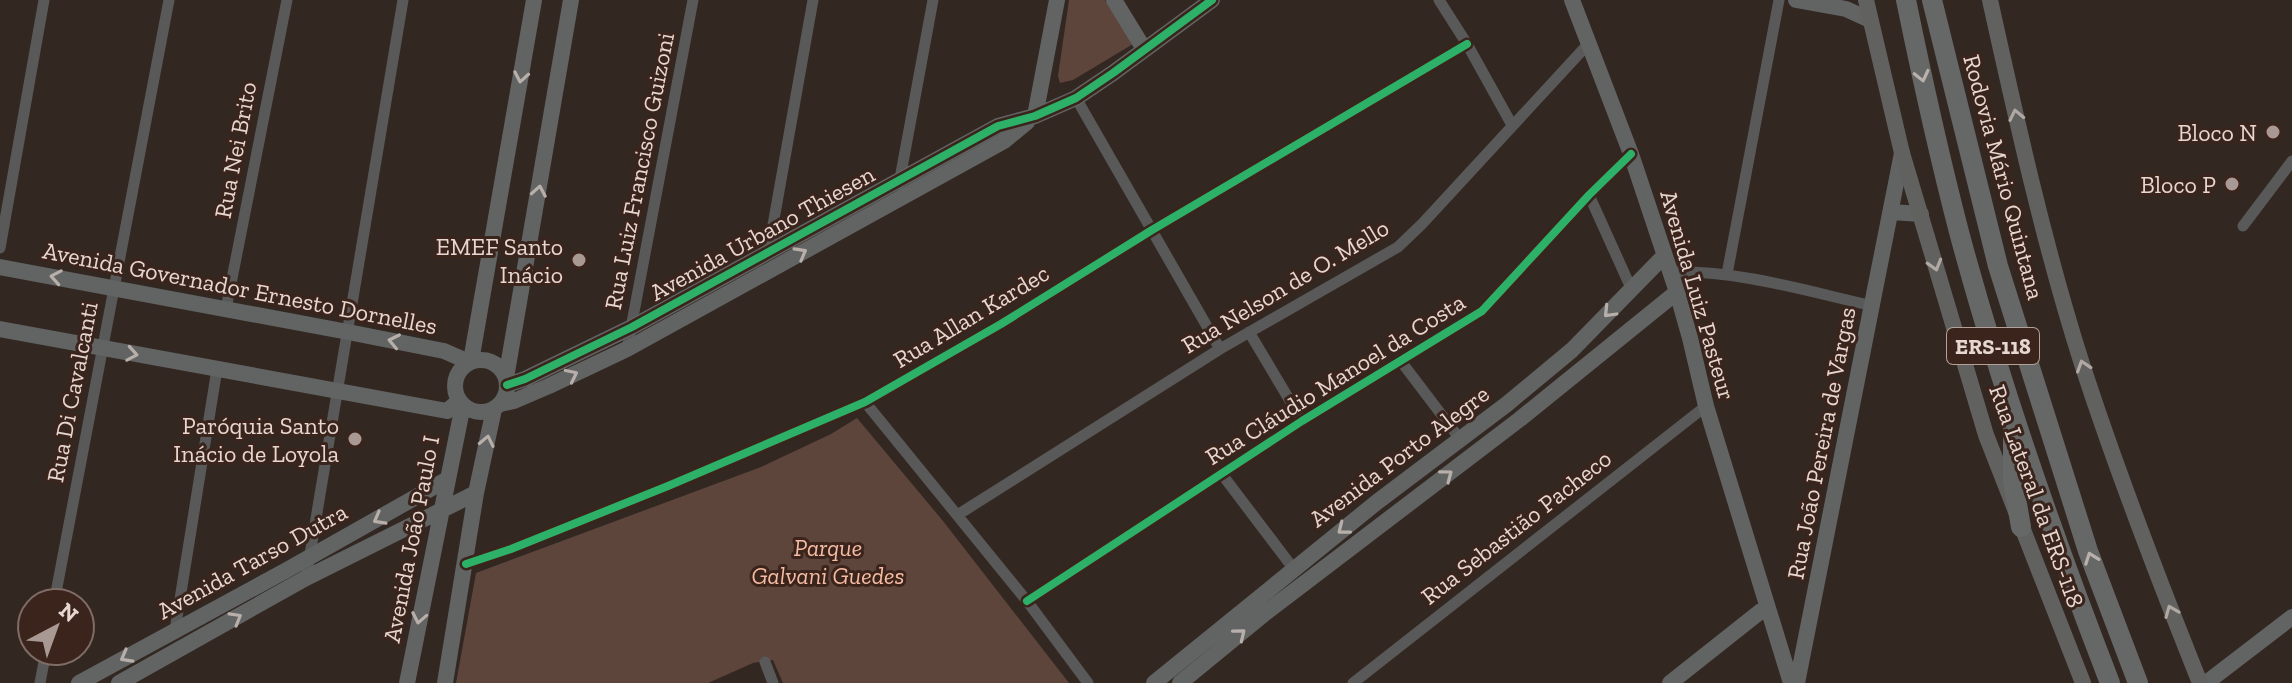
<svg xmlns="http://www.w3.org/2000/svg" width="2292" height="683" font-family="'Zilla Slab',serif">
	<rect width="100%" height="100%" fill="#332722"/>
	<path fill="#5d453c" d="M1069,0H1105L1133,44L1073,80L1060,83L1058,76Z
		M857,418L943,521L1069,683H783L773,660L753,663L708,683H456L476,573L761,467L831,434Z"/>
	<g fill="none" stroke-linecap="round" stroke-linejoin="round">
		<path stroke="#585958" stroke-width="11" d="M1439,0L1467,44L1512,125
			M1076,98L1220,349
			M899,184L933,0
			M1589,195L1631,288
			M2243,226L2292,161
			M0,248L44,0
			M768,253L813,0
			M1670,272C1738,270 1806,291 1873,306
			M1727,274L1779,0
			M226,309L287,0
			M1249,332L1302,421
			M627,349L693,0
			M1400,360L1460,439
			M865,402L1027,601L1088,683
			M1221,473L1293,568
			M959,514L1220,349L1398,247L1422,224L1590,42
			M466,564L511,549L668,486L865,402L1001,324L1152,230L1467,44
			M306,578L403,0
			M1027,601L1302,421L1482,311L1589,195L1631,154
			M54,603C91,402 132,201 169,0
			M176,633L175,630L217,369
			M765,662L773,683
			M40,683L46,651
			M1353,683L1706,406"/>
		<path stroke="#616463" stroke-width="16" d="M1114,0L1144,49
			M1572,0L1631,154L1677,292L1690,338L1706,406L1791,683
			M1796,0L1846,9L1870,20
			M1035,116L1057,0
			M1891,212L1921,214
			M0,267L348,332L444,351L469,362
			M0,329L447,411L459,401
			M455 386a26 26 0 1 1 52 0a26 26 0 1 1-52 0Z
			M471,361L534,0
			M506,378L571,0
			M507,385L525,379L632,327L998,126L1035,116L1076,98L1113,73L1212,0
			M500,404L514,401L549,386L627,349L1004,141L1027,122
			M79,683L285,571L446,480
			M119,683L306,578L476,493
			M407,683L463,405
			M445,683L476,493L494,409
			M1154,683L1377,502L1507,404L1572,350L1664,256
			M1180,683L1264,614L1520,419L1677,292
			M1670,683L1766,607
			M1797,683L1902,153
			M2206,683L2292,617"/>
		<path stroke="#616260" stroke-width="16" d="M1866,0L1902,153L1986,435L2083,683
			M1990,0C2017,122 2044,245 2082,364C2117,472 2158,578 2200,683"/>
		<path stroke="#666867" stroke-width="20" d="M1906,0C1922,78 1939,155 1959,232C2000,385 2053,536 2110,683
			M1932,0L1998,266L2088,551L2138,683
			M2013,428V481L2021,527"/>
		<g stroke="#3a241b" stroke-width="13">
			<path id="cycleway" d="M507,385L525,379L632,327L998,126L1035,116L1076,98L1113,73L1212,0
				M466,564L511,549L668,486L865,402L1001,324L1152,230L1467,44
				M1027,601L1302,421L1482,311L1589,195L1631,154"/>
		</g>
		<use href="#cycleway" stroke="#2db169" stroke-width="8"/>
	</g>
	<defs><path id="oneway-chevron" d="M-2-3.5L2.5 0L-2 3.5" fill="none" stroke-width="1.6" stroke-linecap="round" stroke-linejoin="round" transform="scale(2)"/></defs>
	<g stroke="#bab0ac">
		<use href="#oneway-chevron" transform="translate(1922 76) rotate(77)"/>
		<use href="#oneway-chevron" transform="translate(2091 558) rotate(-110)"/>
	</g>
	<g stroke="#b8afaa">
		<use href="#oneway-chevron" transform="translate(521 77) rotate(100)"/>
		<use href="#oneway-chevron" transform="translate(539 191) rotate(-80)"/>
		<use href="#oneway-chevron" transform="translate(801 253) rotate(-29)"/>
		<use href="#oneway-chevron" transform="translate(56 277) rotate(-170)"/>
		<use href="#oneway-chevron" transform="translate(1609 312) rotate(134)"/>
		<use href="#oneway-chevron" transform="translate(394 341) rotate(-168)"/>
		<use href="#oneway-chevron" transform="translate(132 354) rotate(10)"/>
		<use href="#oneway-chevron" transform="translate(572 375) rotate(-26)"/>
		<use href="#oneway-chevron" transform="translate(487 441) rotate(-78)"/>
		<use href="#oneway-chevron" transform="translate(1447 475) rotate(-37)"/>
		<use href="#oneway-chevron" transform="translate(379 519) rotate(151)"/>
		<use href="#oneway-chevron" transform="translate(1343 529) rotate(142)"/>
		<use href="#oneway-chevron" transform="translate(236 618) rotate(-30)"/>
		<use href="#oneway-chevron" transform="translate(419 618) rotate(101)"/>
		<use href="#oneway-chevron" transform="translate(1240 634) rotate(-39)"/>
		<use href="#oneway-chevron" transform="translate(126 657) rotate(151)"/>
	</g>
	<g stroke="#b1a8a4">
		<use href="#oneway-chevron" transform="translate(2016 115) rotate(-102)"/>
		<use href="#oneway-chevron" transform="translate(1935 265) rotate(74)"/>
		<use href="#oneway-chevron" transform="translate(2083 366) rotate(-108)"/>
		<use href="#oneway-chevron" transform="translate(2171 611) rotate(-112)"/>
	</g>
	<g fill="#a89994" stroke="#3a241b" stroke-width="3">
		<circle cx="2273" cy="132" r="8"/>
		<circle cx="2232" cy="184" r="8"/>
		<circle cx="579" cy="260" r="8"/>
		<circle cx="355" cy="439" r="8"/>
	</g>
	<g text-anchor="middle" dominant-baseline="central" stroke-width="6" stroke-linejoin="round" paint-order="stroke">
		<rect fill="#3a241b" stroke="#b3a19a" stroke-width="2" x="1947" y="328" width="92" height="36" rx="6"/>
		<g font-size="22" font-weight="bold" fill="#e7d7d1">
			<text x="1993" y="346">ERS-118</text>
		</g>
		<g font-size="24" fill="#e7d7d1" stroke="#3a241b" text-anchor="end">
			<text x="2257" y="132">Bloco N</text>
			<text x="2216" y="184">Bloco P</text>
			<text x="563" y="246">EMEF Santo<tspan x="563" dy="28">Inácio</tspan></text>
			<text x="339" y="425">Paróquia Santo<tspan x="339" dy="28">Inácio de Loyola</tspan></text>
		</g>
		<g font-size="24" fill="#e7d7d1" stroke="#3a241b">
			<text transform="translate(235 150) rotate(-79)">Rua Nei Brito</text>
			<text transform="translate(639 171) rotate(-79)">Rua Luiz Francisco Guizoni</text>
			<text transform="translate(2004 177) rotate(75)">Rodovia Mário Quintana</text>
			<text transform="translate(762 233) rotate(-29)">Avenida Urbano Thiesen</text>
			<text transform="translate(1285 286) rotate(-31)">Rua Nelson de O. Mello</text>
			<text transform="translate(240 288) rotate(11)">Avenida Governador Ernesto Dornelles</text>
			<text transform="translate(1698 295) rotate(74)">Avenida Luiz Pasteur</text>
			<text transform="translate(971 316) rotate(-31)">Rua Allan Kardec</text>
			<text transform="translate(1335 379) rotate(-32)">Rua Cláudio Manoel da Costa</text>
			<text transform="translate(72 392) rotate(-79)">Rua Di Cavalcanti</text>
			<text transform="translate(1821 443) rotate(-79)">Rua João Pereira de Vargas</text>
			<text transform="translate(1399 456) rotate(-37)">Avenida Porto Alegre</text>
			<text transform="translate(2037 496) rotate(70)">Rua Lateral da ERS-118</text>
			<text transform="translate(1516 527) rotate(-38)">Rua Sebastião Pacheco</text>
			<text transform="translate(411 539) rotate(-79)">Avenida João Paulo I</text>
			<text transform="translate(252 561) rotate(-29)">Avenida Tarso Dutra</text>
		</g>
		<g font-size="24" font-style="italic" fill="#f6bba4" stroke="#3a241b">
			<text x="828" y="547">Parque<tspan x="828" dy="28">Galvani Guedes</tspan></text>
		</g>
	</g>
	<g transform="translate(56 627) rotate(41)"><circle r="38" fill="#3a241b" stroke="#7f6c64" stroke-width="2"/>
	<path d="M0-6L14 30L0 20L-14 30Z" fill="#a89994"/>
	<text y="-12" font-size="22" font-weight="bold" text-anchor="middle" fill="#e7d7d1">N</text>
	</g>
</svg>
